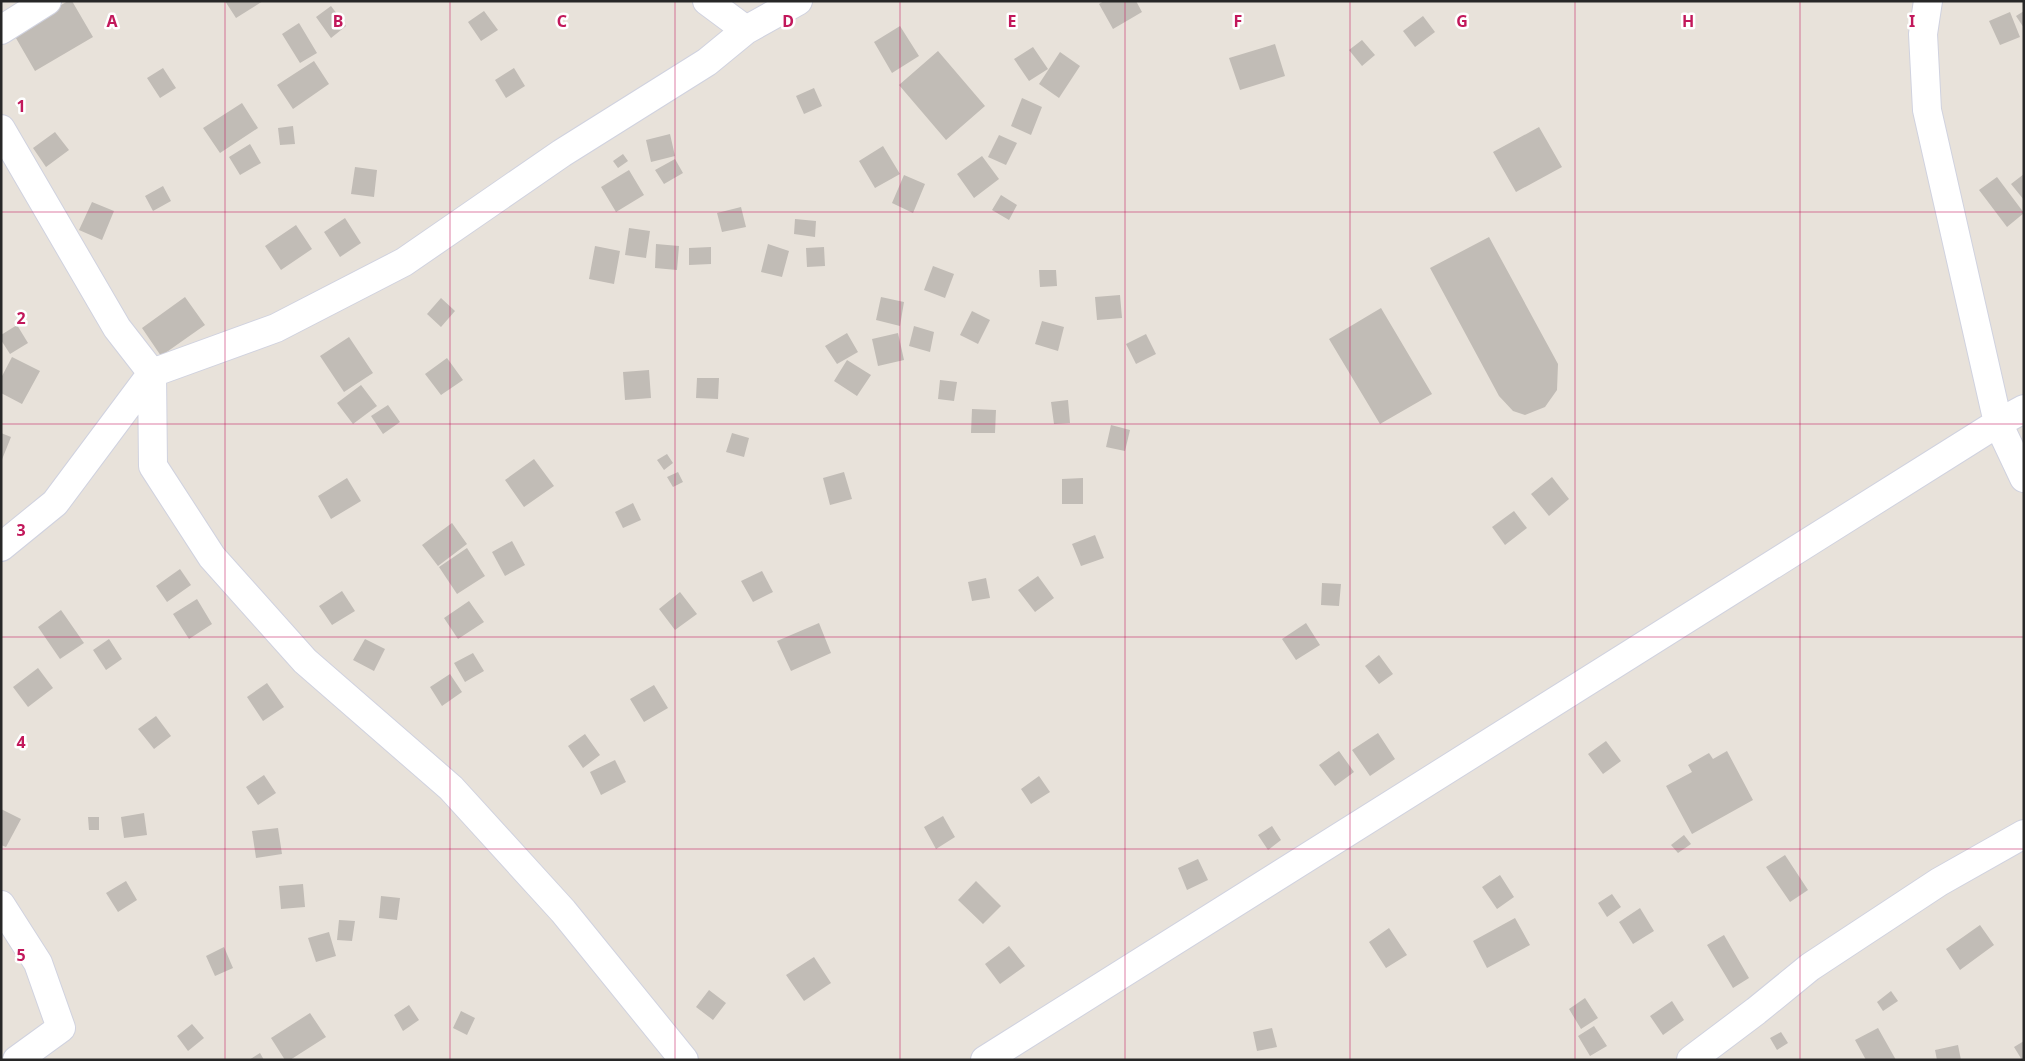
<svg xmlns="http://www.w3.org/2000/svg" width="2025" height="1061" font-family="'Noto Sans',sans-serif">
	<rect width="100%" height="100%" fill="#e8e2da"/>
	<path fill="#c1bcb6" d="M68,1H72L93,37L35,71L13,33Z
		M225,1H263L236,18Z
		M1104,1H1136L1142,12L1113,29L1099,4Z
		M331,6L346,26L331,38L316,17Z
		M484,11L498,30L481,41L468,22Z
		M2024,11V28L2016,16Z
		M2010,12L2020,37L2000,45L1989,21Z
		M1423,16L1435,32L1415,47L1403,31Z
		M299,23L317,53L300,63L282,34Z
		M900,26L919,56L892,73L874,42Z
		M1362,40L1375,55L1362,66L1349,50Z
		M1275,44L1285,76L1240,90L1229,58Z
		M1033,47L1048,69L1029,81L1014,59Z
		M938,51L985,106L946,140L899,85Z
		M1060,52L1080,66L1059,98L1039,84Z
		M314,61L329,84L293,109L277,85Z
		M163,68L176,88L160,98L147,78Z
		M514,68L525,86L506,98L495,80Z
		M814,88L822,106L804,114L796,96Z
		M1022,98L1042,107L1031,135L1011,126Z
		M242,103L258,128L220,153L203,128Z
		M293,126L295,144L280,145L278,128Z
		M1539,127L1562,167L1516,192L1493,152Z
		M55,132L69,150L46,167L33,148Z
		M670,134L675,156L651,162L646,140Z
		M999,135L1017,143L1006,165L988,157Z
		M250,144L261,163L240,175L229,157Z
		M883,146L900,174L875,188L859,161Z
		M623,154L628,161L618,168L613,161Z
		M982,156L999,179L974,198L957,174Z
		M675,159L683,173L664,184L655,170Z
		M355,167L377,170L374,197L351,194Z
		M629,170L644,195L616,212L601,187Z
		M2024,174V200L2011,184Z
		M904,175L925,184L913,213L892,203Z
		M1997,177L2024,213L2007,227L1979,190Z
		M163,186L171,201L153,211L145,196Z
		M1001,195L1017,205L1009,220L992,210Z
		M92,202L114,211L102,240L79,230Z
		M741,207L746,227L722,232L717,213Z
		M345,218L361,243L340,257L324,232Z
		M795,219L816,221L815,237L794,234Z
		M296,225L312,249L281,270L265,246Z
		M629,228L650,231L646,258L625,255Z
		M1489,237L1558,364L1557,390L1545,407L1525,415L1513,411L1499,396L1430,268Z
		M656,244L679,246L677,270L655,268Z
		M768,244L789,251L782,277L761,272Z
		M595,246L620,251L614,284L589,279Z
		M711,247V264L689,265V248Z
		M824,247L825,266L807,267L806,248Z
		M933,266L954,274L945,298L924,290Z
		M1039,270H1056L1057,286L1040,287Z
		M1120,295L1122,318L1097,320L1095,297Z
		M185,297L205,325L161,356L142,328Z
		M881,297L904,302L900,326L876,320Z
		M441,298L455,311L441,327L427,314Z
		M1381,308L1432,394L1380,424L1329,339Z
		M972,311L990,320L978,344L960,335Z
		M1042,321L1064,327L1058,351L1035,344Z
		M17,325L28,343L10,354L1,340V335Z
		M914,326L934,332L930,352L909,346Z
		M847,333L858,352L837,364L825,346Z
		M898,333L904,360L878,366L872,339Z
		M1146,334L1156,354L1136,364L1126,344Z
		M349,337L373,373L344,392L320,356Z
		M12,357L40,371L22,404L1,393V378Z
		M447,358L463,380L441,395L425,374Z
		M847,360L871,375L857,396L834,381Z
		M649,370L651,398L625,400L623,372Z
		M697,378H719L718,399L696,398Z
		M940,380L957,382L954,401L938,399Z
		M361,385L377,406L353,424L337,403Z
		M1068,400L1070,423L1054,424L1051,402Z
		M388,405L400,422L383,434L371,416Z
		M972,409L996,410L995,433H971Z
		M1111,425L1130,430L1125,451L1106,447Z
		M1,433L11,437L1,462Z
		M732,433L749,438L744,457L726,452Z
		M667,454L673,463L664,470L657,460Z
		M534,459L554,486L524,507L505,480Z
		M678,472L683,482L673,487L667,477Z
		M844,472L852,499L830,505L823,478Z
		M1552,477L1569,499L1549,516L1531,494Z
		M347,478L361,501L331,519L318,496Z
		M1083,478V504H1062V479Z
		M633,503L641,520L623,528L615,512Z
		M1514,511L1527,528L1505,545L1492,527Z
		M452,523L467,544L438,566L422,545Z
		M1095,535L1104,558L1081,566L1072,544Z
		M512,541L525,565L505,576L492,552Z
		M467,548L485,576L457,594L439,567Z
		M180,569L191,585L167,602L156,586Z
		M762,571L773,592L753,602L741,581Z
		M1038,576L1054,598L1035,612L1018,590Z
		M986,578L990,598L972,601L968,582Z
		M1322,583L1341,584L1339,606L1321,605Z
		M342,591L355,611L332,625L319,606Z
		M680,592L697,614L675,630L659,609Z
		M197,599L212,624L189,639L173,614Z
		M469,601L484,622L458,639L444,618Z
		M61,610L84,643L60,659L38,627Z
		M819,623L831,653L791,671L777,641Z
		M1306,623L1320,645L1296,660L1282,639Z
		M109,639L122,659L106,670L93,650Z
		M365,639L385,649L374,671L353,660Z
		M473,653L484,671L465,682L454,663Z
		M1379,655L1393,674L1379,684L1365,666Z
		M38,668L53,688L28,707L13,687Z
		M450,674L462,692L442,706L430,687Z
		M267,683L284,707L263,721L247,697Z
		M654,685L668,708L644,722L630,699Z
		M156,716L171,736L154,749L138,729Z
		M1378,733L1395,759L1370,776L1352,750Z
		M585,734L600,755L583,768L568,746Z
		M1606,741L1621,761L1603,774L1588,754Z
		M1339,751L1354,772L1335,786L1319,765Z
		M1727,751L1753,800L1692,834L1666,786L1692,772L1688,765L1709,753L1713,759Z
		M615,760L626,782L601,795L590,772Z
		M264,775L276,793L258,805L246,787Z
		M1039,776L1050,792L1031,804L1021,789Z
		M1,809L21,819L6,847L1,845Z
		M144,813L147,835L124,838L121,817Z
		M943,816L955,837L936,849L924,827Z
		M88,817H99V830H89Z
		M1272,826L1281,840L1268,850L1258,835Z
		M278,828L282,854L256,858L252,831Z
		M1684,835L1691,844L1678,853L1671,845Z
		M1785,855L1808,890L1790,902L1766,867Z
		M1198,859L1208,880L1187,890L1178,868Z
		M1500,875L1514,897L1497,909L1482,887Z
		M126,881L137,900L118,912L106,893Z
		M976,881L1001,906L983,924L958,900Z
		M303,884L305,907L281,909L279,886Z
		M1612,894L1621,907L1607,917L1598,903Z
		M381,896L400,898L397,920L379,918Z
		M1640,908L1654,931L1633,944L1619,922Z
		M1515,918L1530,945L1487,968L1473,941Z
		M339,920L355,921L352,941L337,940Z
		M1980,925L1994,945L1960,970L1946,949Z
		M1389,928L1407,955L1386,968L1369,942Z
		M329,932L336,956L316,962L308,938Z
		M1724,935L1749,978L1733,988L1707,945Z
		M1009,946L1025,966L1000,984L985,964Z
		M224,947L233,968L215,976L206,956Z
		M814,957L831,983L804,1001L786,975Z
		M709,990L726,1003L713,1020L696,1007Z
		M1891,991L1898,1001L1883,1011L1877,1002Z
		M1585,998L1598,1018L1581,1029L1569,1009Z
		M1672,1001L1684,1020L1663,1035L1650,1016Z
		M409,1005L419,1020L403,1031L394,1015Z
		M461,1011L475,1018L467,1035L453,1028Z
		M310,1013L326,1037L290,1060H285L271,1038Z
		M192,1024L204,1038L188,1051L177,1036Z
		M1594,1026L1607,1046L1590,1056L1578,1036Z
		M1272,1028L1277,1047L1257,1051L1253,1032Z
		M1878,1028L1896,1060H1866L1855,1040Z
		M1781,1032L1788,1043L1777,1050L1770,1038Z
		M2024,1041V1060H2022L2014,1047Z
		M1958,1045L1961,1060H1937L1935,1050Z
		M260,1053L264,1060H249Z"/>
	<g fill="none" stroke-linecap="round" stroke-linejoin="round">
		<g stroke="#d0d2df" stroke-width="30">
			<path id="minor" d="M707,1L746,30
				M1928,1L1923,34L1927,110L1998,423L2024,478
				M1,30L47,1
				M1,129L117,328L152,373L153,466L212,557L305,661L451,788L563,911L684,1060
				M1,547L55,503L152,373L276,328L404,262L562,153L707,62L746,30L798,1
				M1,905L38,963L61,1028L17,1060
				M985,1060L1998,423L2024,409
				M1691,1060L1756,1011L1810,967L1939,882L2024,834"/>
		</g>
		<use href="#minor" stroke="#fff" stroke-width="28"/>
	</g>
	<path fill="none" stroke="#c2185b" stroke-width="1" stroke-opacity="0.55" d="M225,1V1060M450,1V1060M675,1V1060M900,1V1060M1125,1V1060M1350,1V1060M1575,1V1060M1800,1V1060M1,212H2024M1,424H2024M1,637H2024M1,849H2024"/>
	<g font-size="16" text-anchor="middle" font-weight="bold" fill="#c2185b" stroke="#fff" stroke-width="5" stroke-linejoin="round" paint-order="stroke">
		<text x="112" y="27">A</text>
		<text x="338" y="27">B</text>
		<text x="562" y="27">C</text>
		<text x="788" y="27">D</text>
		<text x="1012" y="27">E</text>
		<text x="1238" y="27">F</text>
		<text x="1462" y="27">G</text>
		<text x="1688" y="27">H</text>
		<text x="1912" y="27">I</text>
		<text x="21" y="112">1</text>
		<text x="21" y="324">2</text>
		<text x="21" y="536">3</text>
		<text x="21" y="748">4</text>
		<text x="21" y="961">5</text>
	</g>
	<rect width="2025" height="1061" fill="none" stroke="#272727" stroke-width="5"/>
</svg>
